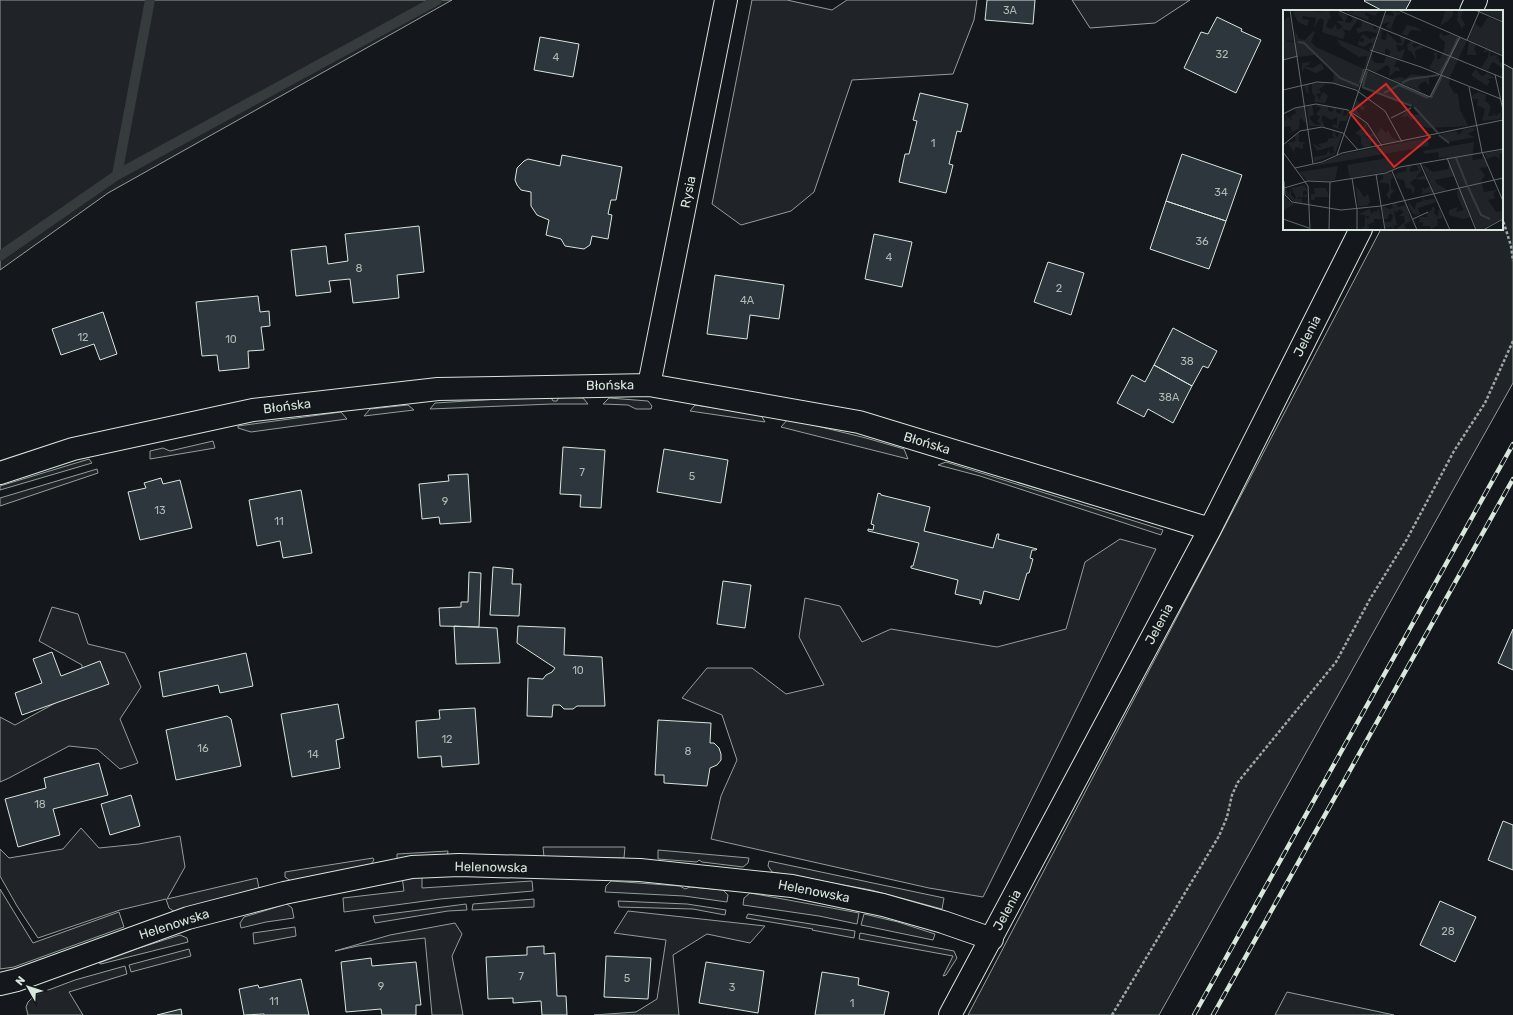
<svg xmlns="http://www.w3.org/2000/svg" width="1513" height="1015" font-family="Rubik,sans-serif">
	<rect width="100%" height="100%" fill="#14181c"/>
	<path fill="#202428" stroke="#939e99" d="M0,0H452L108,193L0,270Z
		M752,0H787L832,10L847,0H977L974,20L953,74L852,80L814,192L791,211L741,225L712,204Z
		M1072,0H1190L1155,23L1090,28Z
		M1502,63L1513,69V383L1159,1015H968L1381,229H1502Z
		M551,397L553,401H557L559,397L583,398L588,404H552L430,409L435,403L499,399Z
		M609,398L648,401L652,406L651,409H636L628,405L603,404Z
		M408,405L414,410L364,416L370,409Z
		M695,405L761,415L765,422L690,411Z
		M341,412L347,419L251,432L238,428V426Z
		M788,419L866,438L904,449L908,459L781,427Z
		M213,441L215,448L150,459V451L163,448L170,451Z
		M89,459L92,463L0,490V486Z
		M946,462L1163,530L1161,535L980,476L938,465Z
		M97,469L98,473L0,506V498Z
		M1120,539L1156,549L983,897L929,888L711,839L721,796L737,760L722,715L682,698L707,668H752L786,694L824,685L799,637L805,598L840,606L862,642L891,629L997,647L1066,629L1085,562Z
		M52,607L78,614L88,644L125,653L141,687L120,719L138,763L120,769L97,749L69,746L9,778L0,782V717L15,725L81,689L82,665L39,641Z
		M81,828L99,848L139,844L180,836L185,867L167,899L257,878L259,888L175,912L169,908L166,899L120,910L38,938L17,906L0,876V849L9,858L63,849Z
		M543,847H625L624,858H619L544,857Z
		M658,850L749,858L748,863L743,867L702,862L699,860L697,862L658,859Z
		M448,851L447,858L397,861V854Z
		M373,858L374,860L369,867L292,882L285,877V872Z
		M769,861L944,898L942,909L871,890L772,872L768,866Z
		M422,875V888L532,881L533,891L440,899L344,912L343,898L404,891L402,877Z
		M611,881L680,886L685,889L690,887L723,890L728,895L727,902L684,896L605,892L606,886Z
		M0,889L33,943L119,912L124,927L14,967L0,969Z
		M750,893L859,913L857,924L819,916L743,905L744,898Z
		M534,899V907L472,910L473,904Z
		M618,901L687,904L726,910L725,915L693,909L619,907Z
		M287,904L292,908L294,918L266,922L241,928L240,923L244,917Z
		M466,904L467,910L448,911L375,923L373,916Z
		M628,911L765,926L750,943L707,934L673,955L679,1015H594L636,1012L657,999L666,940L614,933Z
		M748,914L855,931L854,938L812,930L813,929L746,918Z
		M864,914L898,922L935,934L933,940L861,925Z
		M455,923L462,934L452,956L463,1015H432L425,938L358,946L335,951L390,935Z
		M295,927L296,936L254,944L253,933Z
		M860,933L954,951L957,958L946,975L943,976L953,956L859,939Z
		M180,935L187,938L188,942L101,964L99,963L139,948Z
		M189,949L191,956L131,972L129,965Z
		M125,966L127,974L69,992L83,1015H28L26,1007L28,1002L35,995L75,980Z
		M1287,992L1394,1015H1275Z"/>
	<g fill="none" stroke-linecap="round" stroke-linejoin="round">
		<path stroke="#363b3e" stroke-width="10" d="M117,175L150,0
			M0,256L117,175L437,0"/>
	</g>
	<path fill="#2c363c" stroke="#d8e6dc" d="M987,0H1035L1033,24L985,20Z
		M1365,0H1411L1405,11H1383L1364,1Z
		M1217,17L1242,29L1241,31L1261,40L1236,93L1184,68L1201,32L1208,34Z
		M540,37L579,44L573,77L534,70Z
		M920,93L968,104L961,132L957,131L949,164L953,165L946,193L899,182L905,154H909L917,121L913,120Z
		M1182,154L1242,175L1226,221L1166,201Z
		M562,155L622,167L616,200H611L608,214L612,215L608,239L592,236L590,245L584,249L565,246L561,239L546,235L549,220L537,215L531,206V192L521,190L517,185L515,180L517,168L524,161L528,159L560,166Z
		M1166,201L1226,221L1209,269L1150,249Z
		M419,226L424,272L397,275L399,298L353,303L350,279L329,281L331,292L296,296L291,250L326,246L328,264L348,261L345,234Z
		M874,234L912,242L902,287L865,279Z
		M1048,262L1084,273L1071,315L1034,302Z
		M715,275L784,285L779,319L750,315L747,339L707,334Z
		M258,296L260,312L269,311L270,326L261,327L264,350L248,351L249,368L219,371L217,355L202,356L196,302Z
		M103,312L117,354L100,360L94,344L61,355L52,329Z
		M1173,328L1217,351L1208,368L1203,366L1192,386L1154,365Z
		M1154,365L1192,386L1173,423L1148,409L1144,417L1117,403L1132,375L1145,382Z
		M563,447L605,450L601,508L580,507L581,495L560,494Z
		M664,449L728,460L721,503L657,492Z
		M468,474L471,522L440,524L439,517L422,519L419,484L449,481L448,475Z
		M161,478L163,484L180,480L192,528L140,540L128,492L146,488L144,483Z
		M301,490L312,553L283,558L280,541L257,546L249,500Z
		M878,493L881,494V495L930,507L924,531L993,548L997,534H999L998,539L1037,549L1036,550H1032L1030,558L1033,559L1029,573H1027L1019,600L984,591L981,604H980V600L955,594L958,580L911,568V566H913L919,543L868,531V529L873,530L874,525L871,524Z
		M493,567L513,569L512,584H521L519,616L490,615Z
		M469,572L481,573L479,627L440,626L439,608L461,607V602H468Z
		M723,581L751,585L745,628L717,624Z
		M454,626L497,628L500,663L456,664Z
		M518,626L565,628L564,655L602,657L605,706H577L573,709H564L560,705H553L552,717L527,716L528,678L543,679L546,675L552,672L555,668L517,643Z
		M1513,629V670L1498,663Z
		M52,652L61,676L100,661L109,684L22,715L15,693L42,683L33,659Z
		M246,653L253,686L220,693L218,685L163,697L159,672Z
		M338,704L344,738L336,740L340,768L292,777L281,714Z
		M475,708L479,764L442,767L441,756L418,758L416,721L440,719L439,710Z
		M227,716L231,719L241,766L176,780L166,730Z
		M658,720L711,723L710,743H714L719,748L721,754V760L717,765L710,768L707,786L664,783V775H655Z
		M99,763L108,795L53,809L60,835L18,847L5,799L46,788L44,778Z
		M131,795L140,826L110,835L101,804Z
		M1503,821L1513,825V870L1488,860Z
		M1440,901L1476,917L1455,962L1420,945Z
		M544,946V954L555,953L557,996H566L567,1015H542L541,1001L513,1003V998L488,999L486,957L527,955V947Z
		M606,956L651,958L648,999L604,997Z
		M371,958L372,966L416,962L421,1005H416V1015H382L381,1009L346,1012L341,962Z
		M706,962L764,971L758,1013L699,1003Z
		M822,972L859,978L858,985L889,992L884,1015H815Z
		M301,979L309,1015H264V1014L244,1015L239,989L258,985L259,988Z
		M181,1009L182,1015H157Z"/>
	<g fill="none" stroke-linecap="round" stroke-linejoin="round">
		<g stroke="#d8e6dc" stroke-width="24">
			<path id="minor" d="M1471,11L1476,0
				M649,385L726,0
				M0,473L73,449L253,410L438,389L649,385L859,422L1210,529
				M0,984L17,980L188,918L284,893L412,867L459,865L640,870L792,886L883,905L943,922L992,939
				M950,1015L1210,529L1361,229"/>
		</g>
		<path stroke="#9da8a2" stroke-width="2.5" stroke-dasharray="3 2" stroke-linecap="butt" d="M1502,217L1511,246L1513,261
			M1112,1015L1219,836L1227,817L1232,795L1238,782L1336,662L1370,599L1407,539L1454,451L1485,403L1513,341"/>
		<use href="#minor" stroke="#14181c" stroke-width="22"/>
		<g stroke="#d8e6dc" stroke-width="4.5">
			<path id="rail" d="M1194,1015L1513,444
				M1213,1015L1513,479"/>
		</g>
		<use href="#rail" stroke="#14181c" stroke-width="3" stroke-dasharray="9" stroke-linecap="butt"/>
	</g>
	<g text-anchor="middle" dominant-baseline="central" stroke-width="3" stroke-linejoin="round" paint-order="stroke">
		<g font-size="11" fill="#adbab4">
			<text x="1010" y="10">3A</text>
			<text x="1222" y="54">32</text>
			<text x="556" y="57">4</text>
			<text x="933" y="143">1</text>
			<text x="1221" y="192">34</text>
			<text x="1202" y="241">36</text>
			<text x="889" y="257">4</text>
			<text x="359" y="268">8</text>
			<text x="1059" y="288">2</text>
			<text x="747" y="300">4A</text>
			<text x="83" y="337">12</text>
			<text x="231" y="339">10</text>
			<text x="1187" y="361">38</text>
			<text x="1169" y="397">38A</text>
			<text x="582" y="472">7</text>
			<text x="692" y="476">5</text>
			<text x="445" y="501">9</text>
			<text x="160" y="510">13</text>
			<text x="279" y="521">11</text>
			<text x="578" y="670">10</text>
			<text x="447" y="739">12</text>
			<text x="203" y="748">16</text>
			<text x="688" y="751">8</text>
			<text x="313" y="754">14</text>
			<text x="40" y="804">18</text>
			<text x="1448" y="931">28</text>
			<text x="521" y="976">7</text>
			<text x="627" y="978">5</text>
			<text x="381" y="986">9</text>
			<text x="732" y="987">3</text>
			<text x="274" y="1001">11</text>
			<text x="852" y="1003">1</text>
		</g>
		<g font-size="13" fill="#d8e6dc" stroke="#14181c">
			<text transform="translate(688 192) rotate(-79)">Rysia</text>
			<text transform="translate(1307 336) rotate(-63)">Jelenia</text>
			<text transform="translate(610 385) rotate(-1)">Błońska</text>
			<text transform="translate(287 406) rotate(-7)">Błońska</text>
			<text transform="translate(927 443) rotate(17)">Błońska</text>
			<text transform="translate(1159 624) rotate(-62)">Jelenia</text>
			<text transform="translate(491 867) rotate(1)">Helenowska</text>
			<text transform="translate(814 891) rotate(11)">Helenowska</text>
			<text transform="translate(1007 910) rotate(-62)">Jelenia</text>
			<text transform="translate(174 924) rotate(-18)">Helenowska</text>
		</g>
	</g>
	<g transform="translate(1283 10)">
		<rect width="220" height="220" fill="#14181c"/>
		<path d="M16,0L36,2L46,0L48,8L45,10L43,17L49,19L53,14L54,20L60,17L53,11H61L54,2L65,5L62,12L66,13L70,10L68,6L75,9L67,21L59,19L62,23L60,29L39,22L41,10L37,8L31,18L33,8L20,6L19,9L26,10L24,16L15,12L10,2ZM64,0L69,3L72,0H96L92,6L82,2V5L86,7L85,10L65,3ZM109,0L118,3L113,6L108,18L111,21L103,17L107,12L99,14L102,5L111,6ZM163,0H170V5L165,11L157,16ZM180,0L178,8L182,14L179,19L174,10L175,2L173,0ZM198,0H220L219,10L198,2ZM4,7H7L10,31L4,30V31L13,33L12,20L16,29L22,30L30,21L32,22L28,32L33,37L81,59L84,46L76,47L57,35L54,29L88,42L75,79L50,72L51,61L31,42V45L16,47L15,45L0,50V13ZM205,7L220,13V45L185,30L192,13L198,18ZM79,10L90,15L91,20L97,16L94,23L83,21L75,23L73,19L78,17ZM124,15L133,17L140,21L128,20L124,26L119,24ZM98,18L109,23L99,20L98,29L103,30L104,23L115,33H119L116,25L123,29L119,36L113,34L115,42L122,39L119,49L105,45L108,42L105,39H102V44L90,40ZM158,22L160,26L169,24L184,30L167,67L166,74L171,83L175,84L177,100L185,116L145,118L136,115L133,108L128,110L125,106L117,107L125,100L127,104L139,105L130,96L78,76L84,61L147,87L159,65L146,58L152,47L150,42L154,43V49H157L161,40L162,32L156,27ZM80,24L87,29L93,26L89,40L85,39L90,34L88,32L81,37L75,35L76,29L77,32H81V28H77ZM128,31L134,33L129,34L131,38L137,35L141,37L132,41L133,50L129,42L125,40L124,35ZM186,32L193,35L191,39L194,45H184ZM202,39L211,42H207V46L216,45L212,49L216,48V52L220,53V67L218,65L220,59L212,53L209,52L205,61L198,58L205,47L206,41L200,43ZM90,42L89,50L93,53H101L103,46L114,50L111,57H115L117,61H112L106,67L107,58L104,55L93,62L84,59ZM29,49L26,55L21,56L30,58L38,53L41,59L33,63L21,58L19,63V53L27,52ZM193,59L197,65L200,66L204,63L212,68L204,69L207,71L204,76L188,65ZM129,64L146,67V75L142,71L138,73L135,77L138,80L136,81L108,69L119,67L121,69ZM30,73L43,74L36,79L38,83L33,84L37,90L38,84L41,82L45,86L42,93L31,92L32,86L29,83V74L25,76L26,84L23,82L21,75ZM195,82L203,85L202,91L208,96L205,106H210L211,103L213,106L218,102V109L199,111L202,99L194,95L195,89H190L189,86ZM73,90L81,97L84,94L80,101L75,96L73,98L79,109L70,102ZM29,95L31,105L26,107L30,113L34,115L38,114L34,111L37,107L33,104L38,98L31,95L45,96V100L48,102L51,100L50,97L53,98V102L58,104V100H61L60,106L64,105V100L66,102L63,113V111H57L55,117L59,120L49,117L50,114L54,115V107L48,110L40,105L38,109L42,116H26L24,97ZM21,97L23,113L17,108L16,119L6,123L5,121L9,122L7,116L0,117V111L4,110L2,105L10,111L7,107L13,103L12,99ZM81,112L87,118L84,116L79,121L87,126L90,121L97,135L90,126L86,127L80,125L88,130V135L87,137H85L83,138L75,139L73,134L76,139L82,138L78,134V126L72,123L82,116ZM98,118L103,123L105,120L109,128L117,131L100,134L92,122L94,124ZM190,118L192,120L185,124L192,127L165,132L158,124L173,121L176,125L181,119ZM51,120L54,128L56,123L59,124L52,144L31,152V145V147L43,145L46,140L47,144L51,143L50,136L34,141L30,134L39,138L35,134L44,132L46,128H52L49,126ZM16,123V132H23L20,134V139L12,137L11,142L5,133L13,131L12,126L9,128ZM144,128L146,136L15,159L34,155L60,144ZM191,132L189,150L199,149V143L205,157L196,158L202,165L198,171L201,182L214,180L210,184L212,188L205,190L213,202L220,201V208L198,220H194L189,207L180,209L166,205V200L175,197L173,202L181,200L175,188L174,181L177,177L172,166L152,170L154,174L163,179L161,181L136,184L140,182L139,177L142,179L146,176L149,177L139,154L150,162L165,159L166,156L164,147L156,148L155,142L142,144L140,141ZM220,140V143L216,144L217,149L212,146L204,149L201,143ZM105,148L111,159L107,161L67,168L64,155ZM136,154L139,160L133,168L142,165L144,170L131,169L127,173L132,178L130,184L128,179L123,178L121,170L114,169L112,164L123,161L124,156H129L126,160L129,162L136,160L133,155ZM55,156L52,170L48,171L23,170L16,162ZM109,163L110,168L108,169V179L112,181L108,184L107,189L103,185L106,181V174L95,172L100,169V165L95,164ZM22,175L24,181H20V186L24,184V187H15L14,189L19,188V193H23L24,189V195L12,192L4,187L3,178L6,184L8,178V185L12,189L13,187L8,178ZM73,176L81,187L85,184L87,191L84,196H75ZM31,178H43L46,187H32L31,190H28V184H32ZM0,179L3,188L11,194L1,200L0,206ZM140,187L142,190L151,189L153,192L135,198L137,205L130,204L126,197L125,191L132,200L133,193L140,191ZM113,193L115,197L123,195L128,211L121,215L123,219L112,220L122,212L121,206H116L121,202L116,199L114,202L111,201L114,215L110,216L111,220L108,217L102,218V212H108L110,206L107,203L104,209H101L99,196L107,199L110,198L109,194ZM95,197L99,209H91V212L84,215L88,220L86,218L84,220L77,218L82,216V206L85,209L87,207L76,204L86,199L89,204L91,201L94,202ZM149,197L152,198L151,203L155,207L156,198L160,208L154,209L155,215L148,219L147,216H140V212L134,213L137,210L136,207H145L143,203L149,200Z" fill="#202428"/>
		<path fill="none" stroke="#363b3e" stroke-width="2" d="M15,32L21,33L57,68L76,76M167,45L175,28M157,63L166,47M77,73L81,59M119,73L127,69L156,65M80,76L84,61M79,77L129,96M101,83L116,75L145,88M148,88L159,66M131,97L155,123M156,125L166,133M173,148L184,175M185,177L198,205L207,209"/>
		<path fill="none" stroke="#626a69" stroke-width="1" d="M7,0L30,154M54,0L220,68M115,0L220,46M192,0L220,12M184,30L197,0M87,40L138,57L218,89M0,50L15,46M83,59L147,87L177,27M212,65L220,100M186,77L199,142L220,191M0,80L34,72L50,73L73,80L102,101L119,132M0,104L12,98L33,94L65,100L84,113L99,136M108,108L128,98M0,135L17,121L39,117L60,123L75,140M0,142L25,176L27,220M54,145L103,0M164,148L193,220M137,153L167,220M12,158L39,152L59,143L220,110M109,161L134,220M93,164L102,220M69,168L74,200V220M1,171L2,185L9,192L58,200L98,196L220,168M1,178L25,171L47,172L103,163L117,157L220,139M0,209L26,218M130,209L145,202M46,220L47,172M200,220L220,209"/>
		<path fill="#d62828" fill-opacity="0.15" stroke="#d62828" stroke-width="2" d="M103,74L147,127L111,157L67,103Z"/>
		<rect width="220" height="220" fill="none" stroke="#d8e6dc" stroke-width="2"/>
	</g>
	<g transform="translate(28 987) rotate(309)" stroke="#14181c" stroke-width="3" paint-order="stroke">
	<path d="M0-3L7 15L0 10L-7 15Z" fill="#d8e6dc"/>
	<text y="-6" font-size="11" font-weight="bold" text-anchor="middle" fill="#d8e6dc">N</text>
	</g>
</svg>
